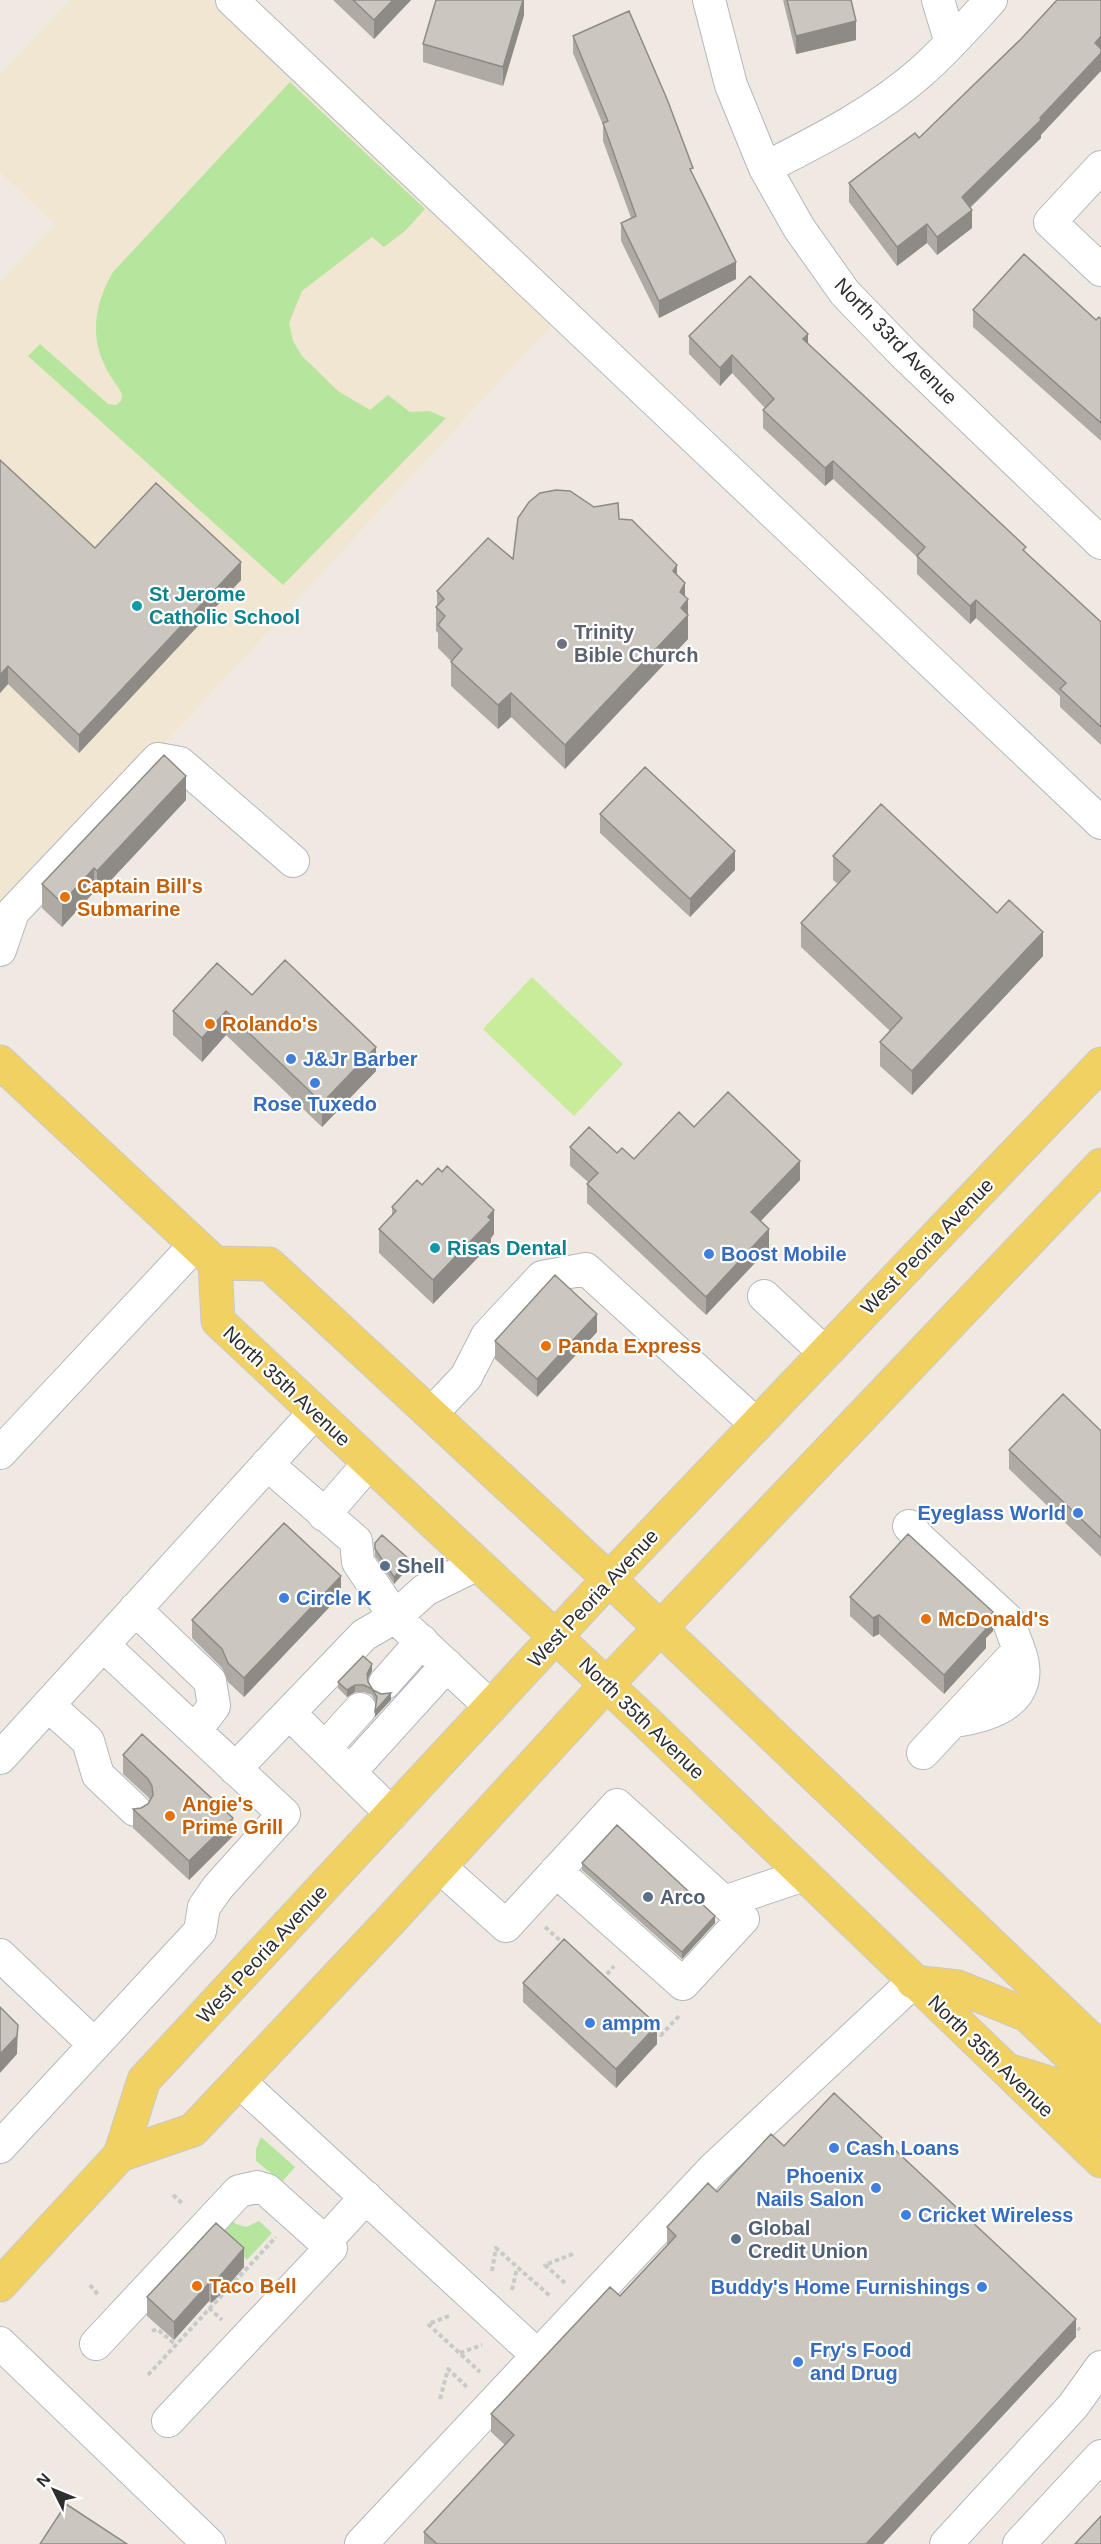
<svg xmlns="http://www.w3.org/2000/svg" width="1101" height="2544" font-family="Arial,sans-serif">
	<rect width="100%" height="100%" fill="#efe9e1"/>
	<path fill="#f0e6d1" d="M70,0H211L555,321L0,921V282L55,224L0,172V74Z"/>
	<path fill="#b6e59e" d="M290,82L425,209L405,231L384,247L372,237L302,291L289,323L293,341L302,356L338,391L370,410L388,395L410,412L429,411L446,418L283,585L28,356L40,344L108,404L116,405L121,401L122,394C117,384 109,376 105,366C89,334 96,301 113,272Z
		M261,2137L295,2167L282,2182L256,2161V2149Z
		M227,2216L236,2224L246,2227L259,2221L272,2233L247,2260L215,2229Z"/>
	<path fill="#c9ec9a" d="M532,977L623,1064L574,1116L483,1029Z"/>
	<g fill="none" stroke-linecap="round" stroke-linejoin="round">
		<g stroke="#b4b7c1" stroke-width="34">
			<path id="minor" d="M232,0L1101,823
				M709,0L731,85L765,168L799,228L845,293L906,356L1101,543
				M938,0L951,43
				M1101,167L1050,222L1101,270
				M765,168C818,141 876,112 921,72C946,50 968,25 991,0
				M0,950L13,912L158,759L180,763L293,861
				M764,1296L825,1353
				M431,1414L466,1377L487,1336L542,1277L586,1269L757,1425
				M0,1453L195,1245
				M267,1464L356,1541L358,1562L395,1617L364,1635L289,1713
				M324,1515L369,1463
				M909,1526L919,1538L1008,1620L1019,1650L923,1753
				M478,1564L425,1590L395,1617L491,1707
				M135,1609L210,1681L214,1706L195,1731
				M385,1683L422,1641
				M48,1705L88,1741L98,1775L135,1810
				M953,1721C993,1716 1038,1700 1019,1650
				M325,1748L360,1709
				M0,1758L314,1413
				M235,1769L289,1713L392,1814
				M350,1772L447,1665
				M440,1867L506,1926L617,1805L724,1902L804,1875
				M556,1871L683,1984L743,1919L724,1902
				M0,1955L94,2044
				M240,2082L537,2355
				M0,2147L200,1931L204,1907L218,1887L284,1814L103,1645
				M0,2343L209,2544
				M96,2344L239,2191L257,2187L267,2190L325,2242
				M168,2421L331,2248L325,2242L366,2197
				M361,2544L713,2169L913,1982
				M946,2544L1073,2406L1101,2367
				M1019,2544L1101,2456"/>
		</g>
		<g stroke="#c9c9c9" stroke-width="35">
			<path id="major" d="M0,1062L215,1263L269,1264L609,1579L1101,2049
				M215,1263L218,1321L639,1715L1101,2161
				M913,1982L958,1987L1027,2015L1101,2085
				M1010,2071L1056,2085L1101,2120
				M120,2155L193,2130L388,1923L607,1684L1101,1165
				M0,2285L120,2155L144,2080L609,1579L1101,1064"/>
		</g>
		<path stroke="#c9c9c9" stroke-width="4" stroke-dasharray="4.5 3" stroke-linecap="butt" d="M545,1927L564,1944
			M602,1980L614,1966
			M655,2029L661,2035L681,2014
			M173,2195L184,2205
			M492,2271L496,2248L551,2297
			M565,2283L545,2265L573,2254
			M90,2285L99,2296
			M512,2290L517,2268
			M209,2308L222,2320
			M449,2316L428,2324L480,2372
			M1072,2323L1080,2330
			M152,2331L157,2329L176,2345
			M460,2353L482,2345
			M148,2375L276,2237
			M440,2399L448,2369L467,2387"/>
		<use href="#minor" stroke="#fff" stroke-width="32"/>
		<use href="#major" stroke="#f2d163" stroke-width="33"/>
	</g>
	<path fill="#afaba4" d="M333,0H411L374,39Z
		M524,0V15L503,86L423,62V44Z
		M783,0H851L856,40L796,54Z
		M573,36L693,176L736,279L659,318L621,241V223L631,218L603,141V125L573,53Z
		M1041,135V138L971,207L972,228L937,255L927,243L897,266L849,202V183L919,138Z
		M973,310L1096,320L1101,319V441L973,327Z
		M689,336L808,343L1026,553L1101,622V745L1060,707V696L976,618L970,624L917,574V557L833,479L825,486L763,428V410L765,408L732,373L720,386L689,354Z
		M0,460L95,548L241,580L79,753L8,684L0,693Z
		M594,507L619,519L677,575L685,596L688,599V639L565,769L511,717L498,729L451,686V661L438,648V633L436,631V607L437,606V591L513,559Z
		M186,800L97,895L94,892L62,927L42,908V884Z
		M600,814L735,870L690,917L600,833Z
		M833,856L1043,956L912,1095L880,1066V1042L890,1031L801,947V923L838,884L833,880Z
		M252,995L376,1071L322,1127L226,1035L202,1062L173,1035V1011Z
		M694,1127L800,1180L761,1221L769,1248L706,1315L587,1203V1184L588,1182L570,1166V1147L617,1153L634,1159Z
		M442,1172L494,1234L491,1238V1244L433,1304L379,1253V1229L392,1215V1207L422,1185Z
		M597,1332L537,1397L495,1359V1341Z
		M1101,1431V1557L1009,1469V1450Z
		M375,1543L410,1566L394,1584L375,1556Z
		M341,1595L244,1697L228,1682L222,1668L192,1638V1620Z
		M850,1597L993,1631L986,1638V1648L944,1694L879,1634L873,1637L850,1616Z
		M372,1671L368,1679V1682L373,1690L391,1700L375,1717L376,1703L372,1695L364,1692H355L347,1697L338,1688V1682Z
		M123,1755L233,1836L189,1880L133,1828V1809L141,1808L148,1804L150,1800L148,1797L123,1774Z
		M582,1863L715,1923L682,1959L582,1870Z
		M523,1983L657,2044L616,2088L523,2002Z
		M784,2146L1076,2337L883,2544H424V2532L505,2445L491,2432V2414L620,2296L667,2246V2227Z
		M244,2267L220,2295L211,2303L209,2301L174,2340L147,2316V2297Z"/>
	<path fill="#8e8b86" d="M393,0H411L374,39V20Z
		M523,0H524V15L503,86V67Z
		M856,21V40L796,54V36Z
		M1101,36V71L1041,135V138L962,215V197Z
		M972,210V228L937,255V237Z
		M927,224V243L897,266V247Z
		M736,262V279L659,318V301Z
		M808,334V352L803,339Z
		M732,355V373L720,386V368Z
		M833,461V479L825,486V468Z
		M241,562V580L79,753V735Z
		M677,565V589L673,571Z
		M685,583V603L688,599V639L565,769V745L680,592Z
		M976,600V618L970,624V606Z
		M8,666V684L0,693V675Z
		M511,693V717L498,729V705Z
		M186,776V800L97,895V871Z
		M735,851V870L690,917V899Z
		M94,868V892L62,927V903Z
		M1043,932V956L912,1095V1071Z
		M226,1011V1035L202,1062V1038Z
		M376,1047V1071L322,1127V1103Z
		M800,1161V1180L751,1231V1212Z
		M494,1210V1234L491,1238V1244L433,1304V1280Z
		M769,1229V1248L706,1315V1297Z
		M597,1314V1332L537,1397V1379Z
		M410,1560V1566L394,1584V1577Z
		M341,1576V1595L244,1697V1678Z
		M993,1612V1631L986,1638V1648L944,1694V1675L981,1625Z
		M879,1615V1634L873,1637V1618Z
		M372,1664V1671L367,1680V1674Z
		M355,1685V1692L347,1697V1690Z
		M391,1693V1700L375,1717V1711Z
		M233,1818V1836L189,1880V1861Z
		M715,1916V1923L682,1959V1952Z
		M18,2025L17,2054L0,2073V2054Z
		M657,2025V2044L616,2088V2069Z
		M244,2248V2267L220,2295L211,2303V2284Z
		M209,2283V2301L174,2340V2322Z
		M1076,2319V2337L883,2544H866Z"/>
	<path fill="#cbc7bf" stroke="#8e8b86" stroke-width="1.5" d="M353,0H393L374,20Z
		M436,0H523L503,67L423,44Z
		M787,0H851L856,21L796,36Z
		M1057,0H1101V36L1095,43L1101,49V53L1040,118L1041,120L962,197L972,210L937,237L927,224L897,247L849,183L915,133L919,138L1021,39Z
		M629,11L667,99L693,168L690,169L736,262L659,301L621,223L636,216L603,123L608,121L573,36Z
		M1024,254L1096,320L1099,317L1101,319V423L973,310Z
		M750,276L808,334L803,339L1026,547L1023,550L1101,622V727L1060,689L1066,683L976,600L970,606L917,556L925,547L833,461L825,468L763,410L774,399L732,355L720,368L689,336Z
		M0,460L95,548L156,483L241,562L79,735L8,666L0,675Z
		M556,490L570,491L594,507L618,503L619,519L632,520L677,565L673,571L685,583L680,592L688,599L681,608L688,615L565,745L511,693L498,705L451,662L462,649L438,625L445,616L436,607L444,599L437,591L488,538L513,559L518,518L529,502L540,493Z
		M164,755L186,776L97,871L94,868L62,903L42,884Z
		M645,767L735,851L690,899L600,814Z
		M881,804L997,913L1009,900L1043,932L912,1071L880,1042L902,1018L801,923L850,871L833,856Z
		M285,960L376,1047L322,1103L226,1011L202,1038L173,1011L217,963L252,995Z
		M728,1092L800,1161L751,1212L769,1229L706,1297L587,1184L598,1173L570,1147L589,1127L617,1153L622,1148L634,1159L679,1112L694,1127Z
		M447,1166L494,1210L488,1217L491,1220L433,1280L379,1229L396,1211L392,1207L417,1180L422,1185L438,1168L442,1172Z
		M555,1275L597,1314L537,1379L495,1341Z
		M1063,1394L1101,1431V1538L1009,1450Z
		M284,1523L341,1576L244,1678L228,1663L222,1649L192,1620Z
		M908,1534L993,1612L981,1625L986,1629L944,1675L879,1615L873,1618L850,1597Z
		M382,1535L410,1560L394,1577L375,1549V1543Z
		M363,1656L372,1664L367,1674L368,1682L373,1690L381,1694L391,1693L375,1711L377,1697L372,1689L364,1685H355L347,1690L338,1682Z
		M142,1734L233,1818L189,1861L133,1809L141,1808L148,1804L153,1795L152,1786L148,1779L123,1755Z
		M617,1825L715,1916L682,1952L582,1863Z
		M564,1939L657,2025L616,2069L523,1983Z
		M0,2007L18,2025L17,2036L0,2054Z
		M834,2093L1076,2319L866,2544H437L424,2532L514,2435L491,2414L610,2287L620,2296L676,2236L667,2227L708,2183L717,2192L771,2134L784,2146Z
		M216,2223L244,2248L220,2276L211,2284L209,2283L174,2322L147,2297Z
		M66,2504L127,2544H40Z
		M1101,2516V2544H1075Z"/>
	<g fill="#0f9aa8" stroke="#fff" stroke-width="2">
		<circle cx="137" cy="606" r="6"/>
		<circle cx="435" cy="1248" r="6"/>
	</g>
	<circle fill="#6b7280" stroke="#fff" stroke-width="2" cx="562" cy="644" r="6"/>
	<g fill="#e8710a" stroke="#fff" stroke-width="2">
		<circle cx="65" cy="897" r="6"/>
		<circle cx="210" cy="1024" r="6"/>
		<circle cx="546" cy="1346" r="6"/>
		<circle cx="926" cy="1619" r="6"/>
		<circle cx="170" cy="1816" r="6"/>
		<circle cx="197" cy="2286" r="6"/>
	</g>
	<g fill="#3f7fe0" stroke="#fff" stroke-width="2">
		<circle cx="291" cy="1059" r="6"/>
		<circle cx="315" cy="1083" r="6"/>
		<circle cx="709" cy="1254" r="6"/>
		<circle cx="1078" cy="1513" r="6"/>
		<circle cx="284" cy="1598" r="6"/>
		<circle cx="590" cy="2023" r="6"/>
		<circle cx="834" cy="2148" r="6"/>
		<circle cx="876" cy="2188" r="6"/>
		<circle cx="906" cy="2215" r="6"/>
		<circle cx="982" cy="2287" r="6"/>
		<circle cx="798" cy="2362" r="6"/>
	</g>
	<g fill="#5c6f8a" stroke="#fff" stroke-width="2">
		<circle cx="385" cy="1566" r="6"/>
		<circle cx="648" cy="1897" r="6"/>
		<circle cx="736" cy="2239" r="6"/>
	</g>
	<g text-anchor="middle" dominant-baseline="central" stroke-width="4.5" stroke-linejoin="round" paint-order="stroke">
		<g font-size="20" fill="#2e2e2e" stroke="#fff">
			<text transform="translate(896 341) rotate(46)">North 33rd Avenue</text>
			<text transform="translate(927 1246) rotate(-46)">West Peoria Avenue</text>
			<text transform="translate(287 1386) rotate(43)">North 35th Avenue</text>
			<text transform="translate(593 1598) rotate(-47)">West Peoria Avenue</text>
			<text transform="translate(642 1718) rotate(44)">North 35th Avenue</text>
			<text transform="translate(262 1954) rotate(-47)">West Peoria Avenue</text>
			<text transform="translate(991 2056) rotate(44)">North 35th Avenue</text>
		</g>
		<g font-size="20" font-weight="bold" fill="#0d838f" stroke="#fff" text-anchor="start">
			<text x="149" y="594">St Jerome<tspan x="149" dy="23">Catholic School</tspan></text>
			<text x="447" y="1248">Risas Dental</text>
		</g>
		<g font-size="20" font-weight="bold" fill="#5b616d" stroke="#fff" text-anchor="start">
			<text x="574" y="632">Trinity<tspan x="574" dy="23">Bible Church</tspan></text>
		</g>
		<g font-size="20" font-weight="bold" fill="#c56008" stroke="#fff" text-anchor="start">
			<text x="77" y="886">Captain Bill's<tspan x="77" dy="23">Submarine</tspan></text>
			<text x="222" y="1024">Rolando's</text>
			<text x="558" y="1346">Panda Express</text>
			<text x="938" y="1619">McDonald's</text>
			<text x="182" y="1804">Angie's<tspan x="182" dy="23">Prime Grill</tspan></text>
			<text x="209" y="2286">Taco Bell</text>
		</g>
		<g font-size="20" font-weight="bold" fill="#366cbe" stroke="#fff" text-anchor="start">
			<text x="303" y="1059">J&amp;Jr Barber</text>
			<text x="315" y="1104" text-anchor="middle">Rose Tuxedo</text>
			<text x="721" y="1254">Boost Mobile</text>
			<text x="1066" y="1513" text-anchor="end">Eyeglass World</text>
			<text x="296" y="1598">Circle K</text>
			<text x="602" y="2023">ampm</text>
			<text x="846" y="2148">Cash Loans</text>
			<text x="864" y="2176" text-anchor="end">Phoenix<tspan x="864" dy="23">Nails Salon</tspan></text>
			<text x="918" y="2215">Cricket Wireless</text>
			<text x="970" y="2287" text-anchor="end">Buddy's Home Furnishings</text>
			<text x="810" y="2350">Fry's Food<tspan x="810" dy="23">and Drug</tspan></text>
		</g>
		<g font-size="20" font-weight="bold" fill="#4e5e75" stroke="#fff" text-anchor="start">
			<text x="397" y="1566">Shell</text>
			<text x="660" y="1897">Arco</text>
			<text x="748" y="2228">Global<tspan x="748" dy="23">Credit Union</tspan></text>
		</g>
	</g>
	<g transform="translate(54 2490) rotate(313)" stroke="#ffffff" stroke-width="4.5" paint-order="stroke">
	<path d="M0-4.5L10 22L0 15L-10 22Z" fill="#2e2e2e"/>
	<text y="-9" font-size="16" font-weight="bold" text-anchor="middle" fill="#2e2e2e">N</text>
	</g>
</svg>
